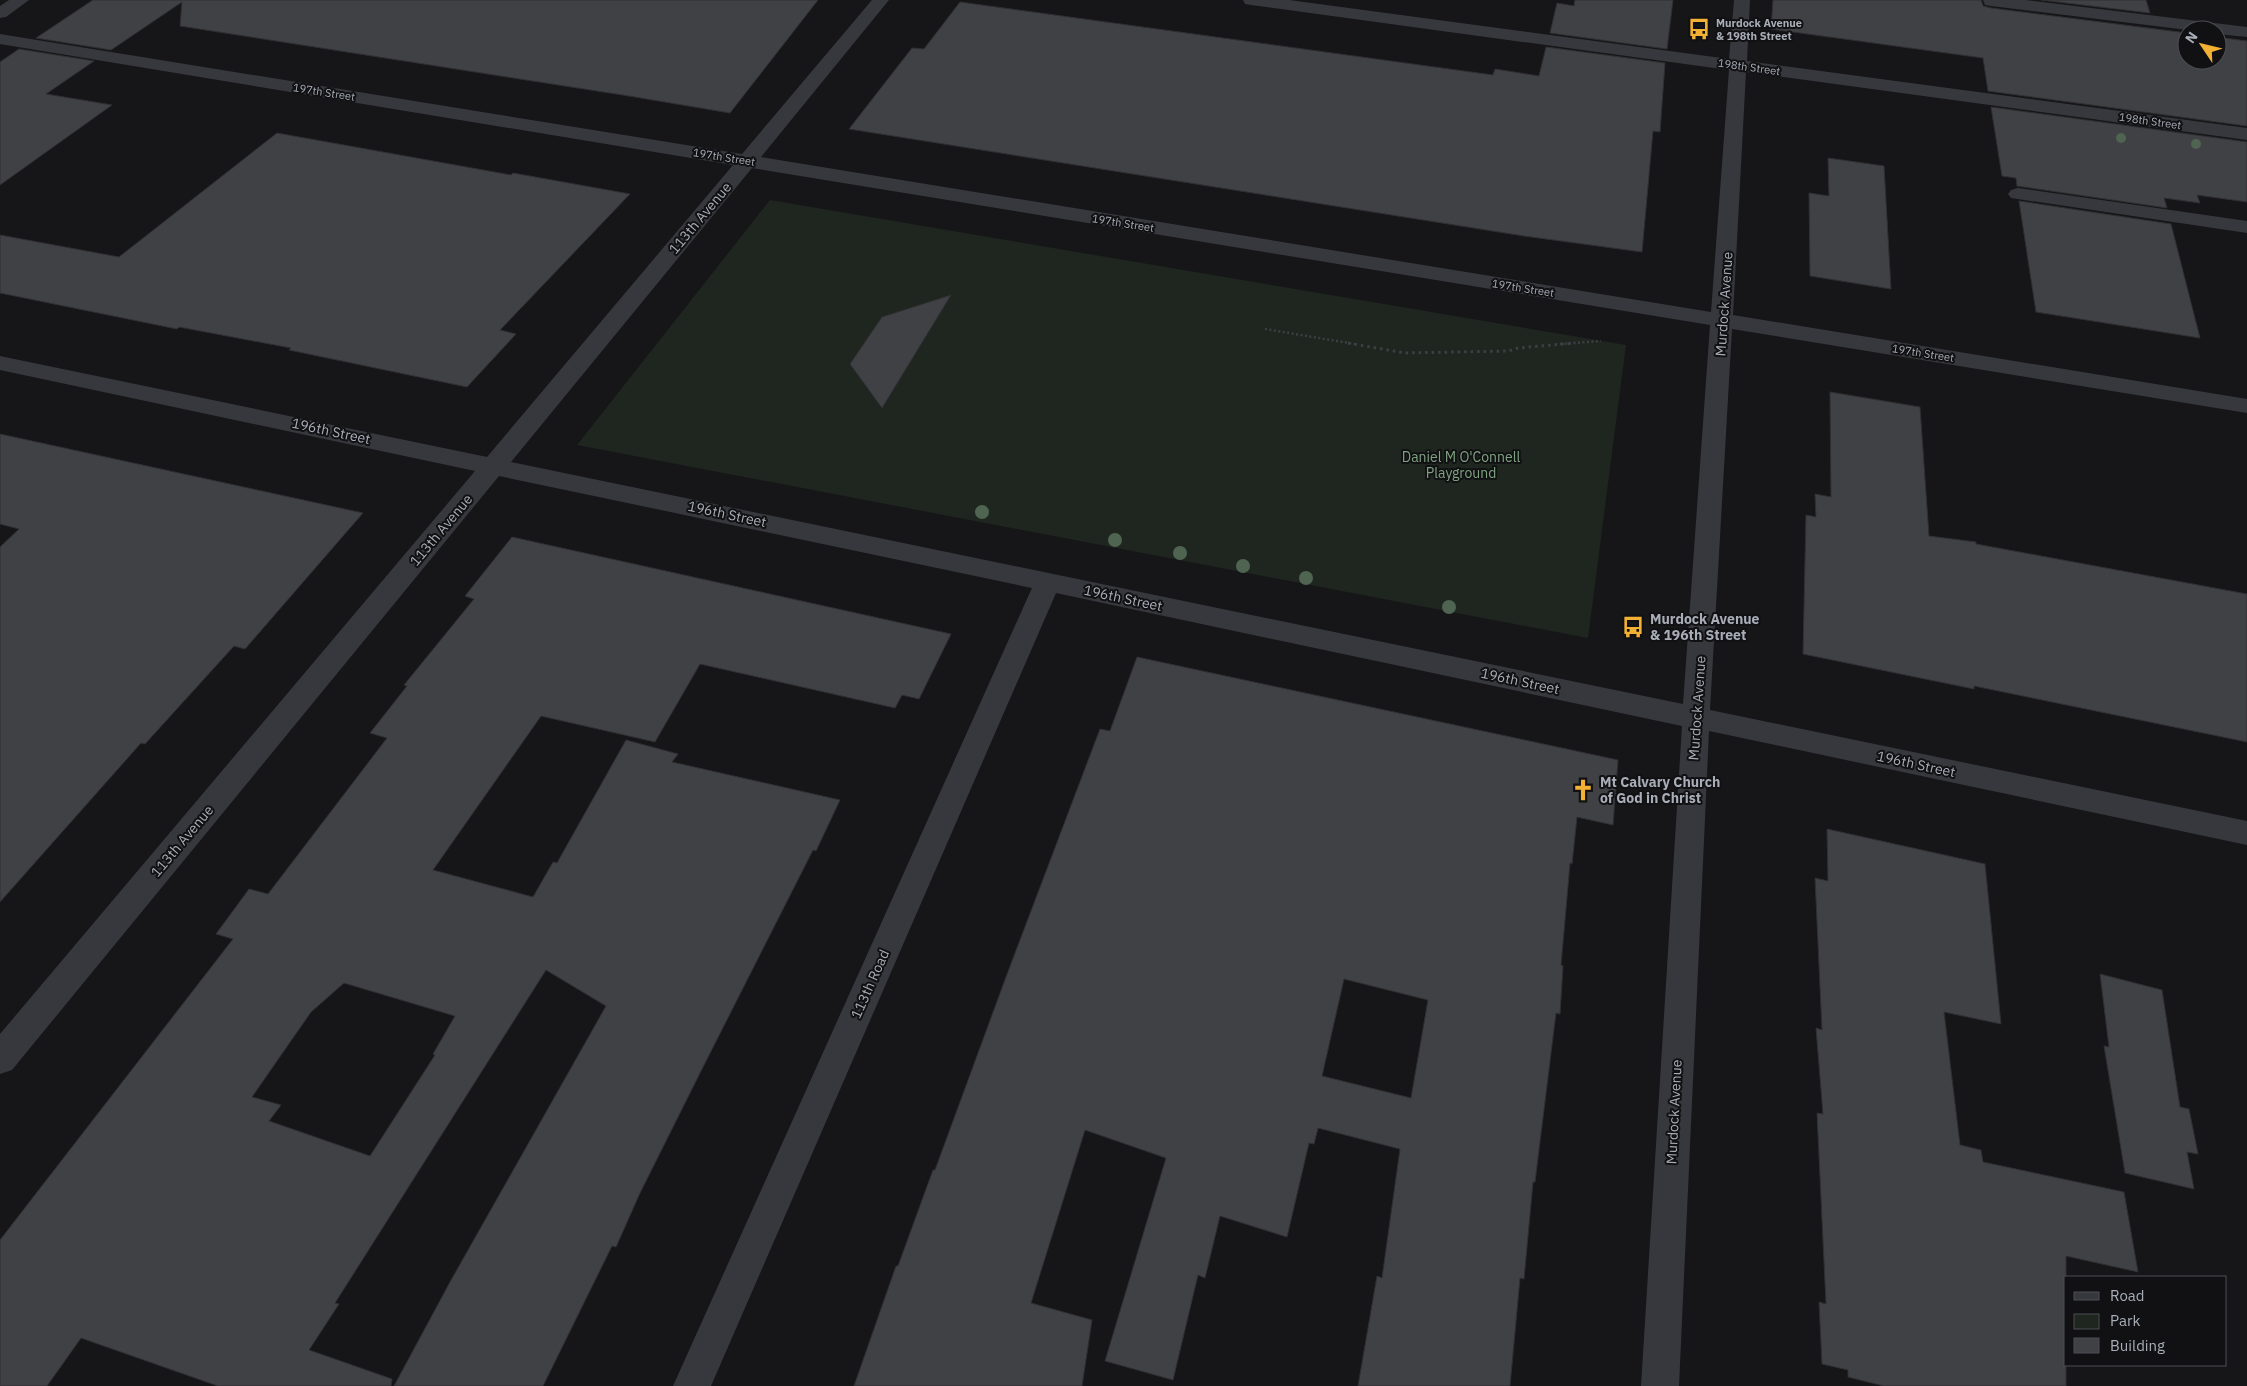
<svg xmlns="http://www.w3.org/2000/svg" width="2247" height="1386" font-family="'IBM Plex Sans',sans-serif">
	<rect width="100%" height="100%" fill="#161618"/>
	<path fill="#1e261f" d="M770,200L1626,345L1588,638L577,445Z"/>
	<path fill="#404145" stroke="#303034" fill-rule="evenodd" d="M93,0H818L730,113L629,96L180,26L182,2L111,50L36,38Z
		M1575,0H1673L1667,49L1550,33L1557,3L1574,6Z
		M1773,0H1981L1983,6L1991,8L2187,33V60H2217V37L2247,41V126L1988,91L1983,58L1771,29Z
		M2041,0H2146L2150,13Z
		M960,2L1493,75L1495,69L1539,76L1546,47L1665,63L1660,132L1653,131L1642,252L1524,236L849,129L912,48L924,49Z
		M19,49L94,61L46,94L112,105L0,185V62Z
		M1991,107L2247,142V202L2197,195L2200,203L2164,198L2167,208L2017,186L2016,178L2002,176Z
		M277,133L511,175L513,173L630,194L500,330L516,334L467,387L289,350L291,348L179,327L177,329L0,293V235L119,257Z
		M1828,158L1884,166L1891,289L1810,276L1809,193L1829,196Z
		M2019,201L2171,224L2200,338L2036,312Z
		M951,295L882,408L850,364L882,317Z
		M1830,392L1920,407L1929,536L1976,542V544L2247,594V742L1974,686V689L1803,654L1806,515L1816,517L1815,494L1831,497Z
		M0,434L363,513L245,649L234,646L145,744L141,743L0,902V547L19,529L0,524Z
		M512,537L951,634L919,699L902,695L895,708L700,664L655,742L541,716L433,870L533,897L553,862L557,863L626,740L678,754L672,762L840,800L816,851L813,850L700,1073L640,1193L616,1247L612,1246L543,1386H394L450,1282L606,1006L546,970L335,1303L339,1304L309,1350L392,1379L391,1386H218L81,1338L47,1386H0V1240L233,939L216,934L249,889L268,894L387,738L370,733L407,686L404,685L474,599L465,596ZM344,983L455,1016L433,1054L435,1055L370,1156L269,1121L281,1105L252,1097L311,1012Z
		M1137,657L1618,760L1613,825L1577,817L1572,864L1570,863L1561,965L1563,966L1560,1014L1556,1013L1535,1182H1533L1524,1279L1520,1278L1510,1386H1358L1377,1276L1382,1278L1400,1149L1318,1128L1314,1144L1309,1143L1287,1237L1220,1216L1205,1278L1198,1275L1173,1380L1105,1361L1166,1158L1085,1130L1031,1303L1092,1320L1082,1386H854L896,1266H898L933,1170H935L1006,977L1100,729L1110,731ZM1344,979L1428,1000L1411,1098L1322,1076Z
		M1827,829L1985,864L2001,1024L1944,1012L1960,1145L1981,1150L1983,1162L2124,1192L2138,1272L2066,1256V1386H1884L1848,1377V1370L1822,1364L1819,1302L1826,1304L1817,1113L1823,1114L1816,1028L1822,1030L1815,878L1828,881Z
		M2100,974L2162,990L2180,1107L2189,1109L2198,1154L2187,1152L2194,1189L2125,1173L2104,1046L2109,1047Z"/>
	<g fill="none" stroke-linecap="round" stroke-linejoin="round">
		<path stroke="#3d3f44" stroke-width="2.5" stroke-dasharray="2 2.5" stroke-linecap="butt" d="M1265,329L1355,344
			M1560,344L1601,341"/>
		<path stroke="#3d3f44" stroke-width="3" stroke-dasharray="2.5 4" stroke-linecap="butt" d="M1348,343L1405,353L1508,351L1518,348L1575,343"/>
		<path fill="#37383d" fill-rule="evenodd" d="M9,0H29L6,17L0,18V6Z
			M872,0H889L761,157L1711,312L1729,70L1251,5L1245,4L1243,0H1289L1729,59L1734,0H1750L1747,61L2247,128V140L1746,72L1733,315L2247,399V413L1732,329L1710,710L2247,821V845L1709,731L1679,1386H1641L1682,726L1056,593L711,1386H673L1032,588L499,476L12,1070L0,1074V1034L475,471L0,370V356L487,457L733,165L0,44V34L742,154ZM752,168L1710,325L1683,704L511,462Z
			M1983,0H2025L2247,27V37L2217,34V30H2188L1991,6L1985,5Z
			M2018,188L2247,221V233L2011,198L2008,194L2011,190Z"/>
	</g>
	<g fill="#506452">
		<circle cx="2121" cy="138" r="5"/>
		<circle cx="2196" cy="144" r="5"/>
		<circle cx="982" cy="512" r="7"/>
		<circle cx="1115" cy="540" r="7"/>
		<circle cx="1180" cy="553" r="7"/>
		<circle cx="1243" cy="566" r="7"/>
		<circle cx="1306" cy="578" r="7"/>
		<circle cx="1449" cy="607" r="7"/>
	</g>
	<defs>
		<g id="bus-bare" transform="scale(1.725)"><path d="M-5-6H5V4H4V6H2V4H-2V6H-4V4H-5ZM-3.5-4V0h7V-4ZM-3.5 1.2v1.5H-2V1.2ZM2 1.2v1.5H3.5V1.2Z" fill="#f2b134" stroke="#111113" stroke-width="2.5" paint-order="stroke"/></g>
		<g id="church-bare" transform="scale(1.725)"><path d="M-1.2-6h2.4v3.5h3.3v2.4h-3.3V6h-2.4V-.1h-3.3v-2.4h3.3Z" fill="#f2b134" stroke="#111113" stroke-width="2.5" paint-order="stroke"/></g>
	</defs>
	<g fill-rule="evenodd">
		<use href="#bus-bare" x="1699" y="29"/>
		<use href="#bus-bare" x="1633" y="627"/>
		<use href="#church-bare" x="1583" y="790"/>
	</g>
	<g text-anchor="middle" dominant-baseline="central" stroke-width="4" stroke-linejoin="round" paint-order="stroke">
		<g font-size="11" font-weight="bold" fill="#a8adb8" stroke="#111113" text-anchor="start">
			<text x="1716" y="23">Murdock Avenue<tspan x="1716" dy="13">&amp; 198th Street</tspan></text>
		</g>
		<g font-size="11" fill="#a8adb8" stroke="#111113">
			<text transform="translate(1749 67) rotate(8)">198th Street</text>
			<text transform="translate(324 92) rotate(9)">197th Street</text>
			<text transform="translate(2150 121) rotate(8)">198th Street</text>
			<text transform="translate(724 157) rotate(9)">197th Street</text>
			<text transform="translate(1123 223) rotate(9)">197th Street</text>
			<text transform="translate(1523 288) rotate(9)">197th Street</text>
			<text transform="translate(1923 353) rotate(9)">197th Street</text>
		</g>
		<g font-size="14" fill="#a8adb8" stroke="#111113">
			<text transform="translate(700 218) rotate(-50)">113th Avenue</text>
			<text transform="translate(1724 304) rotate(-86)">Murdock Avenue</text>
			<text transform="translate(331 431) rotate(12)">196th Street</text>
			<text transform="translate(727 514) rotate(12)">196th Street</text>
			<text transform="translate(441 530) rotate(-50)">113th Avenue</text>
			<text transform="translate(1123 598) rotate(12)">196th Street</text>
			<text transform="translate(1520 681) rotate(12)">196th Street</text>
			<text transform="translate(1697 708) rotate(-86)">Murdock Avenue</text>
			<text transform="translate(1916 764) rotate(12)">196th Street</text>
			<text transform="translate(182 841) rotate(-50)">113th Avenue</text>
			<text transform="translate(870 984) rotate(-66)">113th Road</text>
			<text transform="translate(1674 1112) rotate(-87)">Murdock Avenue</text>
		</g>
		<g font-size="14" fill="#7fa381" stroke="#111113">
			<text x="1461" y="457">Daniel M O'Connell<tspan x="1461" dy="16">Playground</tspan></text>
		</g>
		<g font-size="14" font-weight="bold" fill="#a8adb8" stroke="#111113" text-anchor="start">
			<text x="1650" y="619">Murdock Avenue<tspan x="1650" dy="16">&amp; 196th Street</tspan></text>
			<text x="1600" y="782">Mt Calvary Church<tspan x="1600" dy="16">of God in Christ</tspan></text>
		</g>
	</g>
	<rect x="2064" y="1276" width="162" height="90" fill="#111113" stroke="#4d4f55"/>
	<rect x="2074" y="1292" width="25" height="8" fill="#37383d" stroke="#4d4f55"/>
	<text x="2110" y="1301" font-size="15" fill="#a8adb8">Road</text>
	<rect x="2074" y="1314" width="25" height="15" fill="#1e261f" stroke="#4d4f55"/>
	<text x="2110" y="1326" font-size="15" fill="#a8adb8">Park</text>
	<rect x="2074" y="1338" width="25" height="15" fill="#404145" stroke="#4d4f55"/>
	<text x="2110" y="1351" font-size="15" fill="#a8adb8">Building</text>
	<g transform="translate(2202 45) rotate(305)"><circle r="24" fill="#111113" stroke="#4d4f55"/>
	<path d="M0-4L9 19L0 12L-9 19Z" fill="#f2b134"/>
	<text y="-8" font-size="14" font-weight="bold" text-anchor="middle" fill="#a8adb8">N</text>
	</g>
</svg>
